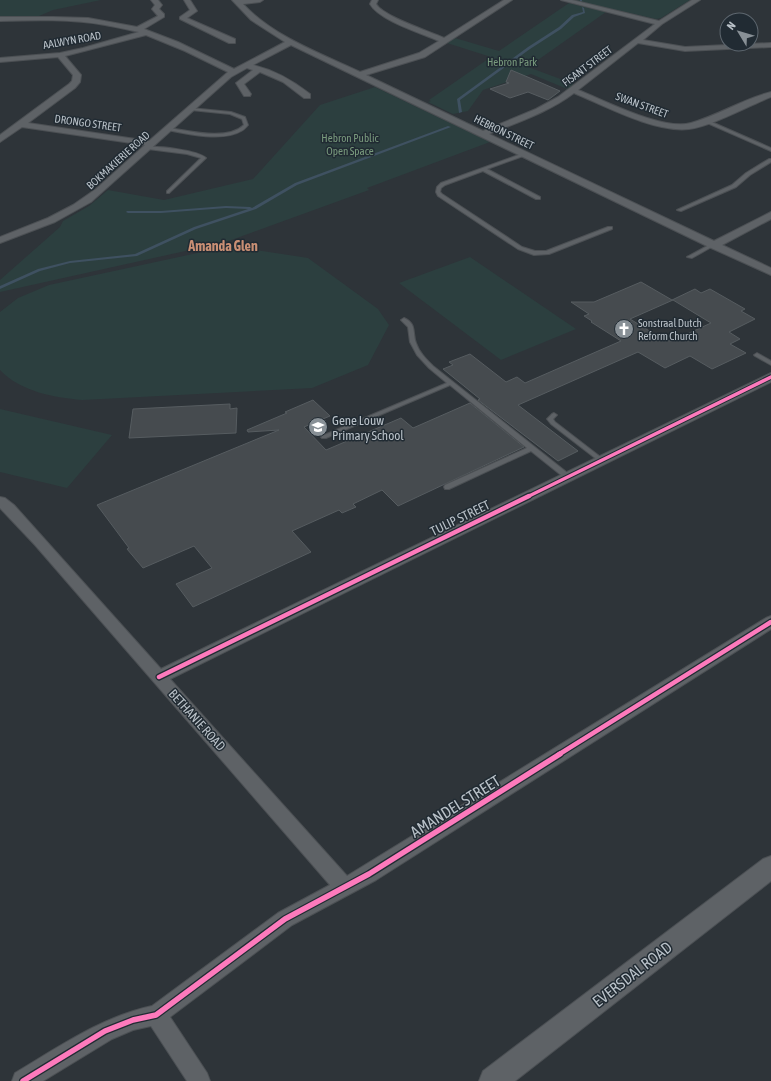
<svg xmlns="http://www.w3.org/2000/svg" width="771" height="1081" font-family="'Asap Condensed',sans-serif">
	<rect width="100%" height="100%" fill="#2e3439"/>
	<path fill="#2c3f3f" d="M0,0H101L53,10L39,16L0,17Z
		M572,0H690L661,18L656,19Z
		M569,3L606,12L528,67L574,84L569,89L565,88L531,74L483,90L468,111L453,114L428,102L431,101L429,100L491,57L447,43L455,38L499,51Z
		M375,87L490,142L367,188L369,190L226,242L0,292V280L60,227L63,221L89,206L108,190L164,200L253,179L320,105Z
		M230,246L308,258L378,309L389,325L368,365L312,388L82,400C53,397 21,392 0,370V312L18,298L49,285Z
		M470,257L576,329L501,360L399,283Z
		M0,409L112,435L67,488L0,472Z"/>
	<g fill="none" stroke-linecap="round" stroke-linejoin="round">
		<path fill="#3f5161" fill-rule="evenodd" d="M580,0H582V1L580,2Z
			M582,7L584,8L585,13L574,17L561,29L530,49L460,100L462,112L459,113L457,99L528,47L559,27L572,15L583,12Z
			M448,126L451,127L297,185L256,209L196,229L137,256L70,263L40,271L0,289V286L38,269L70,261L135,254L194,227L248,209L226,208L161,213H128L126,212L127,211H161L226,206L250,207L252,208L295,183Z"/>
	</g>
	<path fill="#464b4f" stroke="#565c60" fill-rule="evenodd" d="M511,70L530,78L560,91L548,100L528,92L510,98L490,89L509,83L506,82Z
		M641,282L672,300L695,289L701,293L710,289L745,309L741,311L755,319L729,332L740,339L730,344L746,353L712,369L690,356L665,368L638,352L518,405L578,451L558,461L478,400L480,399L443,369L453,365L449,362L470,354L506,382L517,377L525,383L621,341L591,322L592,321L584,316L589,314L571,302H594ZM673,300L711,323L672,341L664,340L630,319Z
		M313,400L330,416L304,427L326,450L401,418L413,428L470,403L524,447L398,506L382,490L353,504L356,507L342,513L339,510L292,531L311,552L193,607L176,584L212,568L194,546L143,568L127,549L129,548L97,505L279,430L248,432L247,430L287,413L285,412Z
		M230,404V409L237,408L236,433L129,438L133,409Z"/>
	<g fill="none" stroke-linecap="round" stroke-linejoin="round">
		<g stroke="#4c5054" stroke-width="2">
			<path id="service" d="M190,108L231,112L245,117L248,125C246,127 244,130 241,131C224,142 187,134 168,130L167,129L169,128C190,131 227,141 244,125L242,119L230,114L191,110H190Z
				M705,120H707L771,148V151L705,122Z
				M146,147C159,146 197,150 206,158L169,193H167V191L201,158L187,154L148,149L146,148Z
				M524,153H526V155L487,169L540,197V199H536L483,171L445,185L441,188L440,192L442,194L522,247L535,251H546L608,227H612V229L549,254L534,255L518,249L438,196L436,192L437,187L441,183Z
				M769,159H771V162L750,175L736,187L681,211L677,210L732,185L746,173Z
				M711,244L715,245L692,258L687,257Z
				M404,318C417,324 412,332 416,343C419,352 426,359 433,366L570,475L571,477L570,479H566L531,451L449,489H445L444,487L445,485L527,448L450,385L326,438H322L321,437L322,436L447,383L429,368L417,355L410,342L408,327L401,320Z
				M757,353L771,361V365L755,356L754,355Z
				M554,413L557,415L553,419L555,422L603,459L604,460L603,461H599L551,424L547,419L552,414Z"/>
		</g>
		<g stroke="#4c5054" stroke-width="2">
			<path id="minor" d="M151,0H158L162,5L159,9L164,14V17L144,29L178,42L234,69L285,42L251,20L232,0H263L260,2L243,4C274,37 320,53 360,72L419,53L439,41C421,33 380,21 370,4L372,0H378L376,4C384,17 429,31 444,38L504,0H512L425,57L366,75L483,131L536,109L558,97L655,24L561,0H572L659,21L692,0H700L662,24L643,40L685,47L771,43V47L685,51L638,43L578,90C606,101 663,131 691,123C719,115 743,99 771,92V97C748,106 712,126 689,129C655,133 605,106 574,93C549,112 518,122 489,134L714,241L771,212V219L722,245L771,268V275L709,247L291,45L253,65C274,70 292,80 310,94V98H304L283,82L260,72L244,84L251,94L250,96H244L236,83L253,70L247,68L231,77L91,202L55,222L0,243V237L48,218L73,205L96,189L145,145L22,127L0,142V135L69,84L72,81L73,75L58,57L0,62V58L60,53L83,48L139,32C128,30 117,27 105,25C71,19 35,20 0,21V17H53L88,18L137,27L158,16L152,9L155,5ZM146,35L185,51L228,72L149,141L28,123L75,88L80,82L81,75L65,56Z
				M184,0H190L197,11L187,18L235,39V43H229L180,19V17L190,10Z
				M771,373V382L170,679L347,876L766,618L771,616V629L376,880L292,925L170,1017L207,1073L210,1081H187L151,1026L133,1030L112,1039L43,1081H12L15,1073C59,1047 101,1017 152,1006L278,913L330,885L35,545L0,508V497L5,498L14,505L161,669Z"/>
		</g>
		<g stroke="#4c5054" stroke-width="2">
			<path id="tertiary" d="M771,856V881L515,1081H479L483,1071L763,859Z"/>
		</g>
		<use href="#service" fill="#5e6266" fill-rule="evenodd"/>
		<use href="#minor" fill="#5e6266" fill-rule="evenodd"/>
		<use href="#tertiary" fill="#5e6266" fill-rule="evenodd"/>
		<g stroke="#212b33" stroke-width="5.5">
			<path id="cycleway-far2" d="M527,497L771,377"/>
		</g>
		<g stroke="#212b33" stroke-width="7">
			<path id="cycleway-far1" d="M159,677L529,496
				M558,755L771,622"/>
		</g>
		<g stroke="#212b33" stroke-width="8">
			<path id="cycleway" d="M23,1081L105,1031L133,1020L156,1015L285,919L369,874L560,754"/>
		</g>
		<use href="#cycleway-far2" stroke="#fd7abc" stroke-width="3.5"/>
		<use href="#cycleway-far1" stroke="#fd7abc" stroke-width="4.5"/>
		<use href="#cycleway" stroke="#fd7abc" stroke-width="5.5"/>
	</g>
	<defs>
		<g id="church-disc" transform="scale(1)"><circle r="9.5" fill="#889096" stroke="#212b33"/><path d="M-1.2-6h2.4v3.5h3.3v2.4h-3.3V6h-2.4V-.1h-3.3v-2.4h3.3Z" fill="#fff"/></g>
		<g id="school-disc" transform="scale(1)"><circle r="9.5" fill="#889096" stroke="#212b33"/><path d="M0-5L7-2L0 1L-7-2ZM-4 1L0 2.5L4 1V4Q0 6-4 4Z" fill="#fff"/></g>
	</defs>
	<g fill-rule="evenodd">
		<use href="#church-disc" x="624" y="329"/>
		<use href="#school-disc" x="318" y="427"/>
	</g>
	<g text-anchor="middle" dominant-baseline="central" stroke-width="3" stroke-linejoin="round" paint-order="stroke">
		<g font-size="11" fill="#b9c1c8" stroke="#212b33">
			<text transform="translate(72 40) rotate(-10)">AALWYN ROAD</text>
			<text transform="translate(587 66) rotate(-37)">FISANT STREET</text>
			<text transform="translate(642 105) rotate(20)">SWAN STREET</text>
			<text transform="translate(88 123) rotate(8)">DRONGO STREET</text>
			<text transform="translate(504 132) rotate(26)">HEBRON STREET</text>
			<text transform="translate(118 160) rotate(-42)">BOKMAKIERIE ROAD</text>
		</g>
		<g font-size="11" fill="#7a9b7e" stroke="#212b33">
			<text x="512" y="62">Hebron Park</text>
			<text x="350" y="138">Hebron Public<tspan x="350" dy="13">Open Space</tspan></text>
		</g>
		<g font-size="11" fill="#b9c1c8" stroke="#212b33" text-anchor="start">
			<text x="638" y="323">Sonstraal Dutch<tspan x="638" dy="13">Reform Church</tspan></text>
		</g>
		<g font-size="13" fill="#b9c1c8" stroke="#212b33" text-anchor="start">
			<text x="332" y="420">Gene Louw<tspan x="332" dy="15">Primary School</tspan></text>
		</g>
		<g font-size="13" fill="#b9c1c8" stroke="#212b33">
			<text transform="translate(460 518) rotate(-26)">TULIP STREET</text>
			<text transform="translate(197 720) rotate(48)">BETHANIE ROAD</text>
		</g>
		<g font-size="14" font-weight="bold" fill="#c98f74" stroke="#212b33">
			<text x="223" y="246">Amanda Glen</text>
		</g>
		<g font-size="16" fill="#b9c1c8" stroke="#212b33">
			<text transform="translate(455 806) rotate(-32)">AMANDEL STREET</text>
			<text transform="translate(632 974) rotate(-38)">EVERSDAL ROAD</text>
		</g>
	</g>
	<g transform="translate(739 32) rotate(308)"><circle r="19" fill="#212b33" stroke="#5e676f"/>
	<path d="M0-3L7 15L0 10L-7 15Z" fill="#889096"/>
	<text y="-6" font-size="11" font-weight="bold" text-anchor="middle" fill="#b9c1c8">N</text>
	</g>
</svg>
